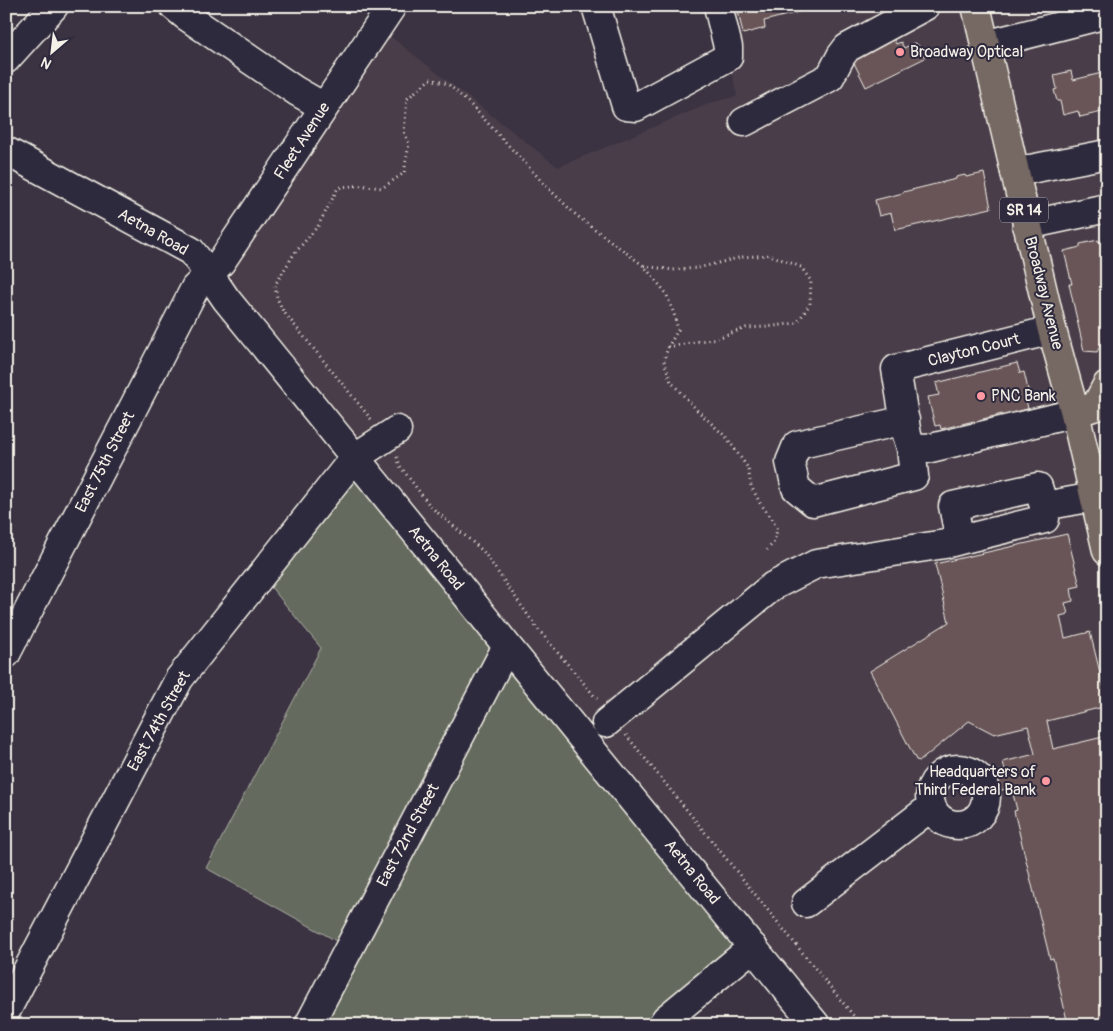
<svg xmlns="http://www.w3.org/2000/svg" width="1113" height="1031" font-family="Pangolin,sans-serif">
	<rect width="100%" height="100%" fill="#3b3342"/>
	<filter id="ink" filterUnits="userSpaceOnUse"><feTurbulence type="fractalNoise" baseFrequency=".02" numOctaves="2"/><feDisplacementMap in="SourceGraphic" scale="10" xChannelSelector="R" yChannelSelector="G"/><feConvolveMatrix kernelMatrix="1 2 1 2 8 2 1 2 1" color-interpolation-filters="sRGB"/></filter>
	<g filter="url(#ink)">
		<path fill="#493d49" d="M717,6H1107V1025H816L226,299L221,262L377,26L558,167L713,102L737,96Z"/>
		<path fill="#656b5e" stroke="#acaea3" d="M354,458L753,947L662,1025H309L349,948L206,868L321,648L261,575Z"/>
		<path fill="#695558" stroke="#f4f1e8" d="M737,6H802L803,11L764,21L765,28L743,34Z
			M892,36L896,44L901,42L904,48L914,43L917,44L919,46L925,58L866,87L849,53Z
			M1107,70V105L1100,106L1102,112L1080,117L1078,111L1063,115L1060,101H1057L1054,90L1057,89L1054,75L1071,71L1073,80L1106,72L1105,71Z
			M984,173L991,208L895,230L891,213L879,216L875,200L903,193V192L956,179V177L965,175L966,177Z
			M1098,240L1099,242L1107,240V333L1097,352L1084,351L1069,284H1072L1064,251L1080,247V244Z
			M1017,363L1020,373L1024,372L1030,398L1026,399L1028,409L1014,413L1015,415L1003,418L1002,414L983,419L984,422L975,425L974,421L941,429L940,425L935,426L928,397L939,395L936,383Z
			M1067,534L1080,586L1071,588L1073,601L1065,603L1068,614L1060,616L1065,638L1090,632L1107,701V706L1047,721L1053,749L1107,736V1025H1068L1053,958L1050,959L1014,811L1017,810L1012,790H1010L1009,788L988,794L984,774L1005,770L1003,762L1035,754L1028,726L994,734L969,721L920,761L916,760L870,671L949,622L935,564Z"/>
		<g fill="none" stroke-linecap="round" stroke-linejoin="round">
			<g stroke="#f4f1e8" stroke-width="31">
				<path id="minor" d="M174,6L186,16L296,91L324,107
					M596,6L626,106L636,107L728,57V47L718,6
					M985,45L1107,14
					M6,59L54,6
					M744,122L830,77L841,56L847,48L925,6
					M6,151L191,251L209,274L226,299L452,577L507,646L816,1025
					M1015,172L1107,154
					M1027,225L1107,208
					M905,420L797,445L790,462L796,488L813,502L914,476L911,448L907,435L896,369L1052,330
					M911,448L927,449L1075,413
					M1038,487L1044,506L1045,519L960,540L953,506Z
					M1044,506L1094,497
					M6,654L195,288L221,262L392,6
					M606,723L773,586L816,564L945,544L960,540
					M930 797a28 28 0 1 1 56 0a28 28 0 1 1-56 0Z
					M806,903L931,807
					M6,1011L179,679L354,458L397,430
					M309,1025L507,646
					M662,1025L666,1019L753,947"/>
			</g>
			<g stroke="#f4f1e8" stroke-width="31">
				<path id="major" d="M976,6L1052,330L1075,413L1107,551
					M1075,413L1096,406L1107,385"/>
			</g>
			<path stroke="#f4f1e8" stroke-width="3" stroke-dasharray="1 4" stroke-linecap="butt" d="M644,266L673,270L698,268L742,257L770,255L801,267L811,281L810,304L797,323L766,327L746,328L717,338L668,347
				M371,419L283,311L277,298L275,285L294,254L318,226L338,188C354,184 366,186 382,188L404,173L409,144L404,132L407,99L430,79L448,84L471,105L548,188L576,215L644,266L666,293L675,317L678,330L668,347L664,361L671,382L697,410L727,438L748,468L751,486L760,503L773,520L777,530L774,542L767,550
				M397,457L400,466L431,507L483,551L537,628L597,699
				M626,735L861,1025"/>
			<use href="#minor" stroke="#2f2a3d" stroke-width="28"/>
			<use href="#major" stroke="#766964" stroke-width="28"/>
		</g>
	</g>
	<g fill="#ff9aa2" stroke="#2f2a3d" stroke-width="2">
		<circle cx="900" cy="52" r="5"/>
		<circle cx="981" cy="396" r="5"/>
		<circle cx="1046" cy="781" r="5"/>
	</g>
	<g text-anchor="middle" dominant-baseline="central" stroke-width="4" stroke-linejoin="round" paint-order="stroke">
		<rect fill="#2f2a3d" stroke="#b9b5b5" stroke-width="1" x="1000" y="197.5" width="48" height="25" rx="4"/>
		<g font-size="15" font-weight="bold" fill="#f4f1e8">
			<text x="1024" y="210">SR 14</text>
		</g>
		<g font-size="16" fill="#f4f1e8" stroke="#2f2a3d" text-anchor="start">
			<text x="910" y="52">Broadway Optical</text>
			<text x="991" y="396">PNC Bank</text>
			<text x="1036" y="772" text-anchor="end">Headquarters of<tspan x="1036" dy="18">Third Federal Bank</tspan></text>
		</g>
		<g font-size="16" fill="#f4f1e8" stroke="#2f2a3d">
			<text transform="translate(302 141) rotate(-57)">Fleet Avenue</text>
			<text transform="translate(153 232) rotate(30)">Aetna Road</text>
			<text transform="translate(1044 293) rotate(76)">Broadway Avenue</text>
			<text transform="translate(974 350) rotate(-14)">Clayton Court</text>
			<text transform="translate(105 462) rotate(-63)">East 75th Street</text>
			<text transform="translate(436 558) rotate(51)">Aetna Road</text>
			<text transform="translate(159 721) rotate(-61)">East 74th Street</text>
			<text transform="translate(408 835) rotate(-62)">East 72nd Street</text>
			<text transform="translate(692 872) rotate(51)">Aetna Road</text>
		</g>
	</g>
	<rect width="1113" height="1031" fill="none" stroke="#2f2a3d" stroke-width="25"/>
	<rect x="12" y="12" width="1088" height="1006" fill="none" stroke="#f4f1e8" stroke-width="2" filter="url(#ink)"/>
	<g transform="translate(52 52) rotate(208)" stroke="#2f2a3d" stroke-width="4" paint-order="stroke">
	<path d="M0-4L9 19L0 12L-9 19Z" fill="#f4f1e8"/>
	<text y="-8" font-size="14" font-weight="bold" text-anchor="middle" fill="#f4f1e8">N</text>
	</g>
</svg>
